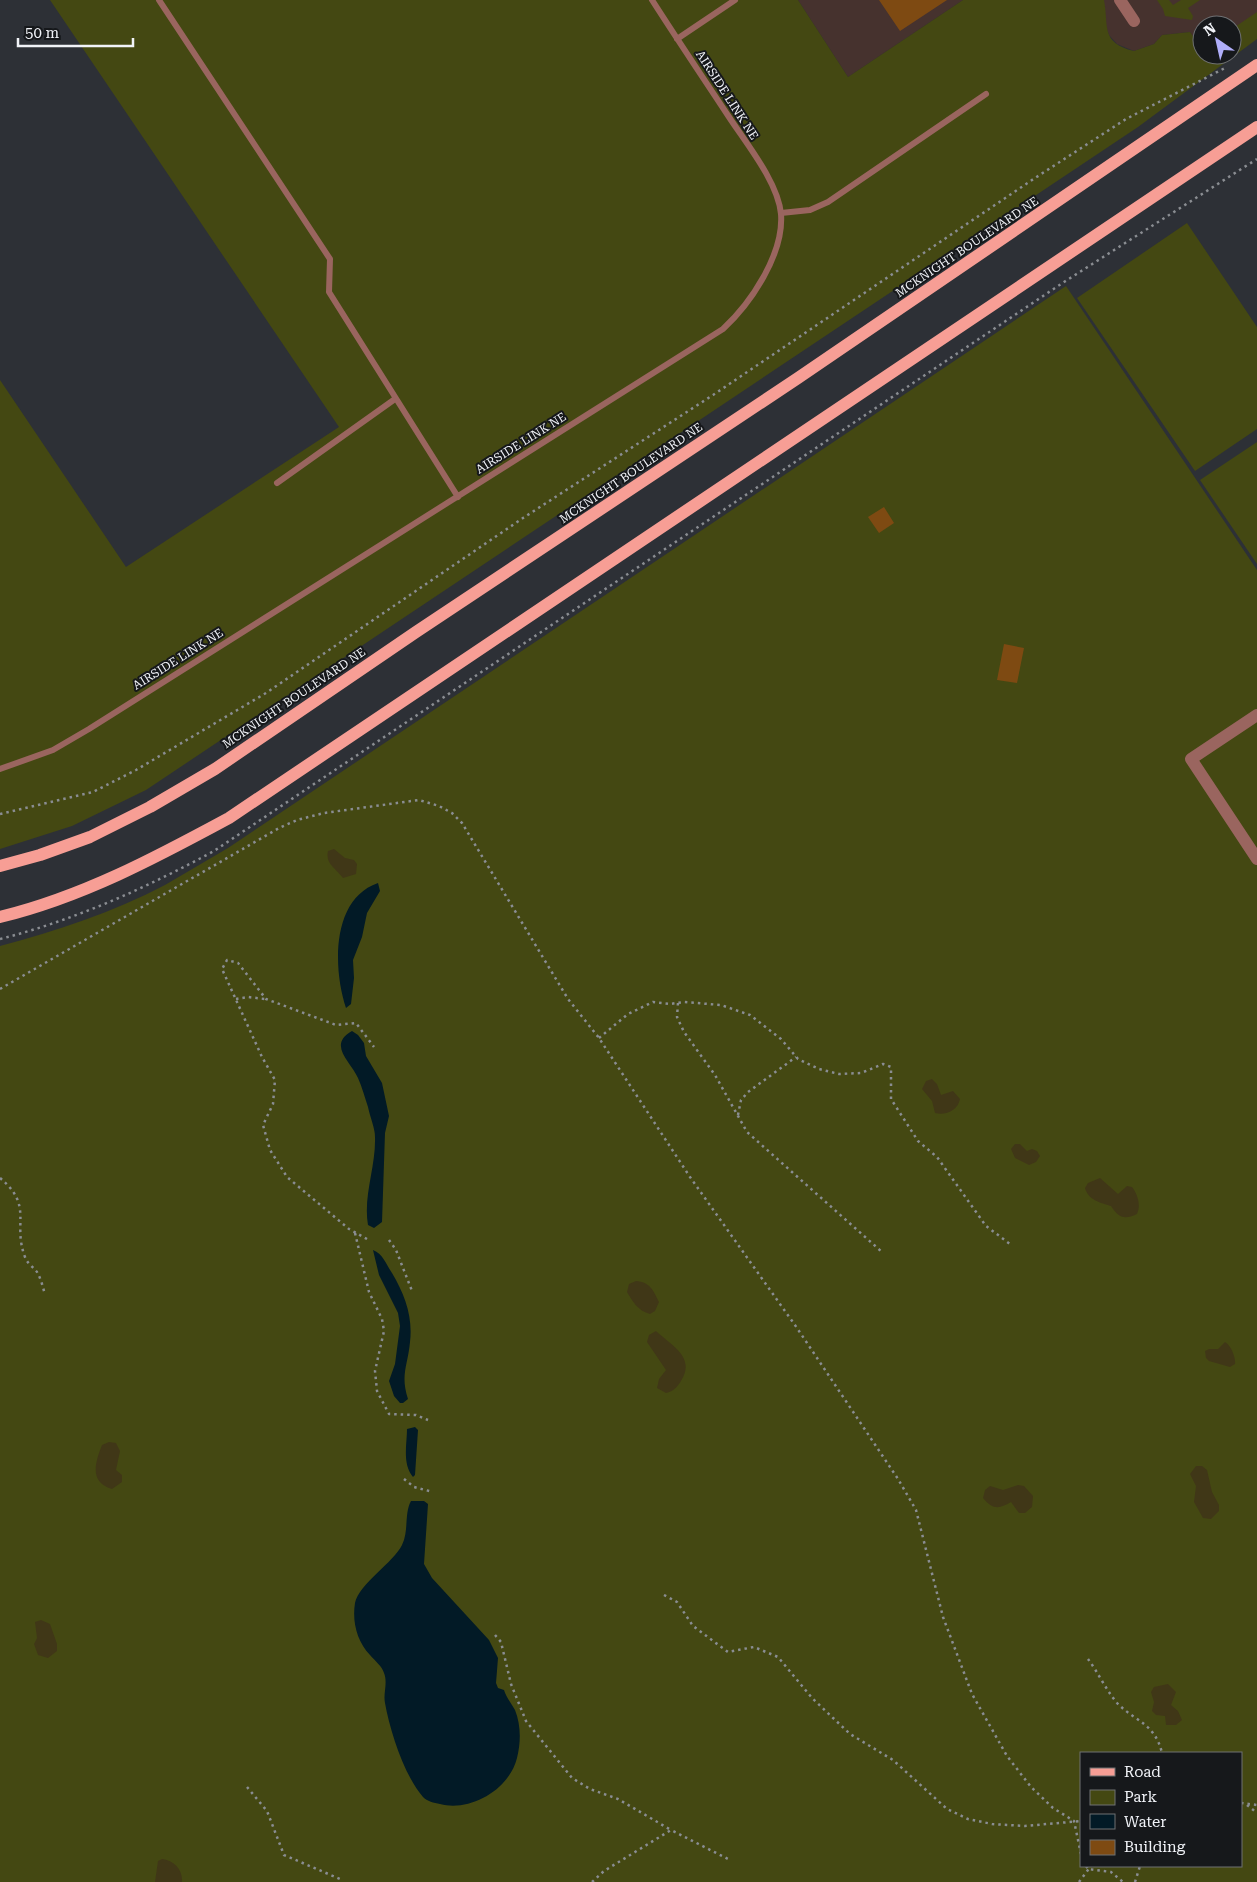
<svg xmlns="http://www.w3.org/2000/svg" width="1257" height="1882" font-family="'Roboto Serif',serif">
	<rect width="100%" height="100%" fill="#2d3036"/>
	<path fill="#46322e" d="M798,0H963L848,77Z
		M1104,0H1257V26L1232,43V25H1202V51L1190,32L1162,35L1154,44L1134,51L1117,44L1109,35L1104,22Z"/>
	<path fill="#444812" fill-rule="evenodd" d="M50,0H798L848,77L963,0H1104C1109,26 1100,43 1134,51L1154,44L1162,35L1190,32L1202,49V55H1232V29L1257,12V39L1138,127L146,790L72,826L0,849V380L126,567L339,427Z
		M1157,0H1169L1173,5L1181,0H1200L1188,8L1193,16L1192,20L1165,16L1163,9Z
		M1187,223L1257,327V429L1195,471L1077,298Z
		M1066,286L1257,570V1882H0V946C56,931 114,912 165,885C186,873 207,860 228,848ZM1081,1753H1241V1866H1081Z
		M1257,442V564L1200,480Z"/>
	<path fill="#403717" d="M334,849L345,858L354,860L357,864L356,874L343,878C336,868 325,864 328,851Z
		M932,1079L937,1084L941,1095L953,1091L960,1099C958,1110 946,1116 935,1113L932,1101L922,1089L926,1081Z
		M1015,1144H1020L1027,1151L1032,1149L1037,1151L1040,1156L1036,1162L1029,1165L1015,1158L1011,1149Z
		M1100,1178L1118,1194L1127,1186L1132,1187C1138,1195 1141,1205 1137,1214C1124,1220 1119,1218 1111,1206C1101,1203 1088,1200 1085,1188L1088,1183Z
		M636,1281C650,1282 653,1290 659,1302L655,1311L650,1314C638,1311 633,1302 627,1292L629,1284Z
		M656,1331C672,1346 696,1357 681,1381C677,1387 674,1391 666,1393L657,1388L659,1379L666,1370L647,1342L649,1335Z
		M1225,1342C1231,1345 1236,1358 1235,1364L1230,1367L1209,1361L1206,1358L1205,1351L1209,1349H1218Z
		M109,1442L116,1443L120,1451L116,1470L122,1475V1482L112,1489C89,1482 95,1463 102,1445Z
		M1196,1466H1202L1207,1470L1212,1492L1219,1505V1511L1211,1519L1203,1518L1194,1502L1196,1486L1190,1474Z
		M1018,1485L1024,1486L1033,1496L1032,1507L1025,1513H1019L1011,1502C999,1509 993,1510 983,1498L985,1490L990,1486L1003,1490Z
		M41,1620L50,1624L57,1644V1651L48,1658L38,1655L34,1644L37,1638L35,1622Z
		M1168,1684L1176,1692L1171,1705L1178,1711L1182,1720L1176,1725H1166L1165,1716L1156,1715L1152,1711L1154,1702L1151,1692L1154,1687Z
		M162,1859C174,1860 183,1870 182,1882H155L158,1861Z"/>
	<path fill="#021a26" d="M378,883L380,891L367,913L362,937L353,960L354,978L351,1004L346,1008C333,969 331,899 378,883Z
		M352,1031L358,1035L364,1043L366,1056L382,1083L389,1116L385,1133L382,1222L374,1228L368,1225C363,1196 376,1167 375,1137C375,1128 370,1117 368,1107C365,1098 362,1087 358,1078C351,1062 327,1045 352,1031Z
		M373,1250C383,1254 386,1264 392,1273C405,1295 413,1317 410,1342C408,1365 400,1375 408,1399L403,1403H400L394,1396L389,1381L395,1364L400,1326L398,1313L379,1275Z
		M415,1427L418,1430L415,1475L413,1477C402,1464 407,1444 407,1429Z
		M411,1501H424L428,1504L424,1564L432,1578L489,1640L498,1658L496,1683L498,1688L504,1690C506,1697 511,1703 515,1710C521,1725 521,1742 517,1758C509,1790 470,1812 440,1804C434,1803 427,1801 423,1797C404,1775 390,1731 385,1703C383,1693 388,1683 384,1673C382,1666 375,1661 370,1655C357,1641 352,1622 355,1603C359,1584 394,1562 402,1545C409,1531 404,1514 411,1501Z"/>
	<path fill="#7e4a12" d="M879,0H947L900,31Z
		M884,507L894,523L879,533L868,517Z
		M1004,644L1024,648L1017,683L997,680Z"/>
	<g fill="none" stroke-linecap="round" stroke-linejoin="round">
		<path stroke="#8a8d92" stroke-width="2.5" stroke-dasharray="2.5 4" stroke-linecap="butt" d="M0,814L93,792L136,770L266,693L523,518L713,395L1035,178L1126,119L1225,68
			M0,939C75,920 146,888 214,851L1064,282L1257,159
			M0,989L279,828L297,820L324,813L419,800L439,806L452,813L462,823L568,999L599,1038L690,1177L797,1328L898,1479L916,1510L943,1617L972,1694L1007,1756L1031,1787L1053,1808L1074,1821L1081,1854
			M236,999L248,997L265,999
			M678,1003L677,1017L684,1032L715,1075L747,1132L882,1252
			M599,1038L628,1014L653,1002L670,1004L684,1002L721,1005L750,1015L781,1039L798,1059L819,1069L839,1074L861,1073L883,1064L891,1067V1099L918,1141L937,1157L986,1226L1010,1244
			M738,1115L741,1100L748,1092L796,1057
			M0,1178C34,1206 12,1223 25,1257C27,1263 33,1267 37,1272C41,1279 43,1287 45,1295
			M355,1233L369,1292L382,1319L384,1331L375,1371L377,1391L389,1414L416,1415L428,1420
			M367,1239L349,1229L287,1177L270,1150L263,1125L273,1104L275,1080L262,1057L222,969L227,960L238,963L266,999L336,1025L356,1023L374,1047
			M389,1240L396,1250L412,1291
			M404,1479L414,1487L433,1492
			M664,1595L677,1602L693,1626L728,1652L754,1647L778,1657L812,1698L850,1734L893,1760L947,1809L968,1819L992,1824L1025,1826L1081,1821
			M495,1635L501,1642L511,1684L526,1721L572,1778L590,1789L618,1799L671,1830
			M1088,1659C1098,1672 1108,1694 1119,1705C1137,1722 1155,1724 1162,1753
			M247,1787L267,1811L284,1855L340,1879L342,1882
			M1241,1803L1257,1805
			M1247,1805L1257,1813
			M1086,1866L1088,1869L1111,1872L1123,1882
			M592,1882L604,1871L671,1830L730,1860
			M1079,1882L1091,1866
			M1135,1882L1140,1866"/>
		<path stroke="#9a655f" stroke-width="6" d="M159,0L330,259L329,292L458,497
			M677,39L735,0
			M781,213L810,210L828,202L986,94
			M277,483L395,399
			M0,769L53,750L89,729L723,329C751,303 784,254 781,214C778,182 746,143 729,117C703,78 677,39 652,0"/>
		<path stroke="#9a655f" stroke-width="12" d="M1120,0L1134,21
			M1257,715L1191,759L1257,859"/>
		<path stroke="#f79e95" stroke-width="12" d="M0,866L40,855L90,837L150,807L215,769L416,632L798,378L1257,65
			M0,917C82,897 155,858 229,818L1257,127"/>
	</g>
	<g text-anchor="middle" dominant-baseline="central" stroke-width="4" stroke-linejoin="round" paint-order="stroke">
		<g font-size="12" fill="#f1f3f8" stroke="#16181b">
			<text transform="translate(727 95) rotate(57)">AIRSIDE LINK NE</text>
			<text transform="translate(967 247) rotate(-34)">MCKNIGHT BOULEVARD NE</text>
			<text transform="translate(521 443) rotate(-32)">AIRSIDE LINK NE</text>
			<text transform="translate(631 473) rotate(-34)">MCKNIGHT BOULEVARD NE</text>
			<text transform="translate(178 659) rotate(-32)">AIRSIDE LINK NE</text>
			<text transform="translate(294 698) rotate(-34)">MCKNIGHT BOULEVARD NE</text>
		</g>
	</g>
	<rect x="1080" y="1752" width="162" height="115" fill="#16181b" stroke="#6e7073"/>
	<rect x="1090" y="1768" width="25" height="8" fill="#f79e95" stroke="#6e7073"/>
	<text x="1124" y="1777" font-size="15" fill="#f1f3f8">Road</text>
	<rect x="1090" y="1790" width="25" height="15" fill="#444812" stroke="#6e7073"/>
	<text x="1124" y="1802" font-size="15" fill="#f1f3f8">Park</text>
	<rect x="1090" y="1814" width="25" height="15" fill="#021a26" stroke="#6e7073"/>
	<text x="1124" y="1827" font-size="15" fill="#f1f3f8">Water</text>
	<rect x="1090" y="1840" width="25" height="15" fill="#7e4a12" stroke="#6e7073"/>
	<text x="1124" y="1852" font-size="15" fill="#f1f3f8">Building</text>
	<g transform="translate(1217 40) rotate(326)"><circle r="24" fill="#16181b" stroke="#6e7073"/>
	<path d="M0-4L9 19L0 12L-9 19Z" fill="#b0aefa"/>
	<text y="-8" font-size="14" font-weight="bold" text-anchor="middle" fill="#f1f3f8">N</text>
	</g>
	<path d="M18 38v8h115v-8" fill="none" stroke="#f1f3f8" stroke-width="2.5"/>
	<text x="25" y="38" font-size="15" fill="#f1f3f8" stroke="#16181b" stroke-width="4" paint-order="stroke">50 m</text>
</svg>
